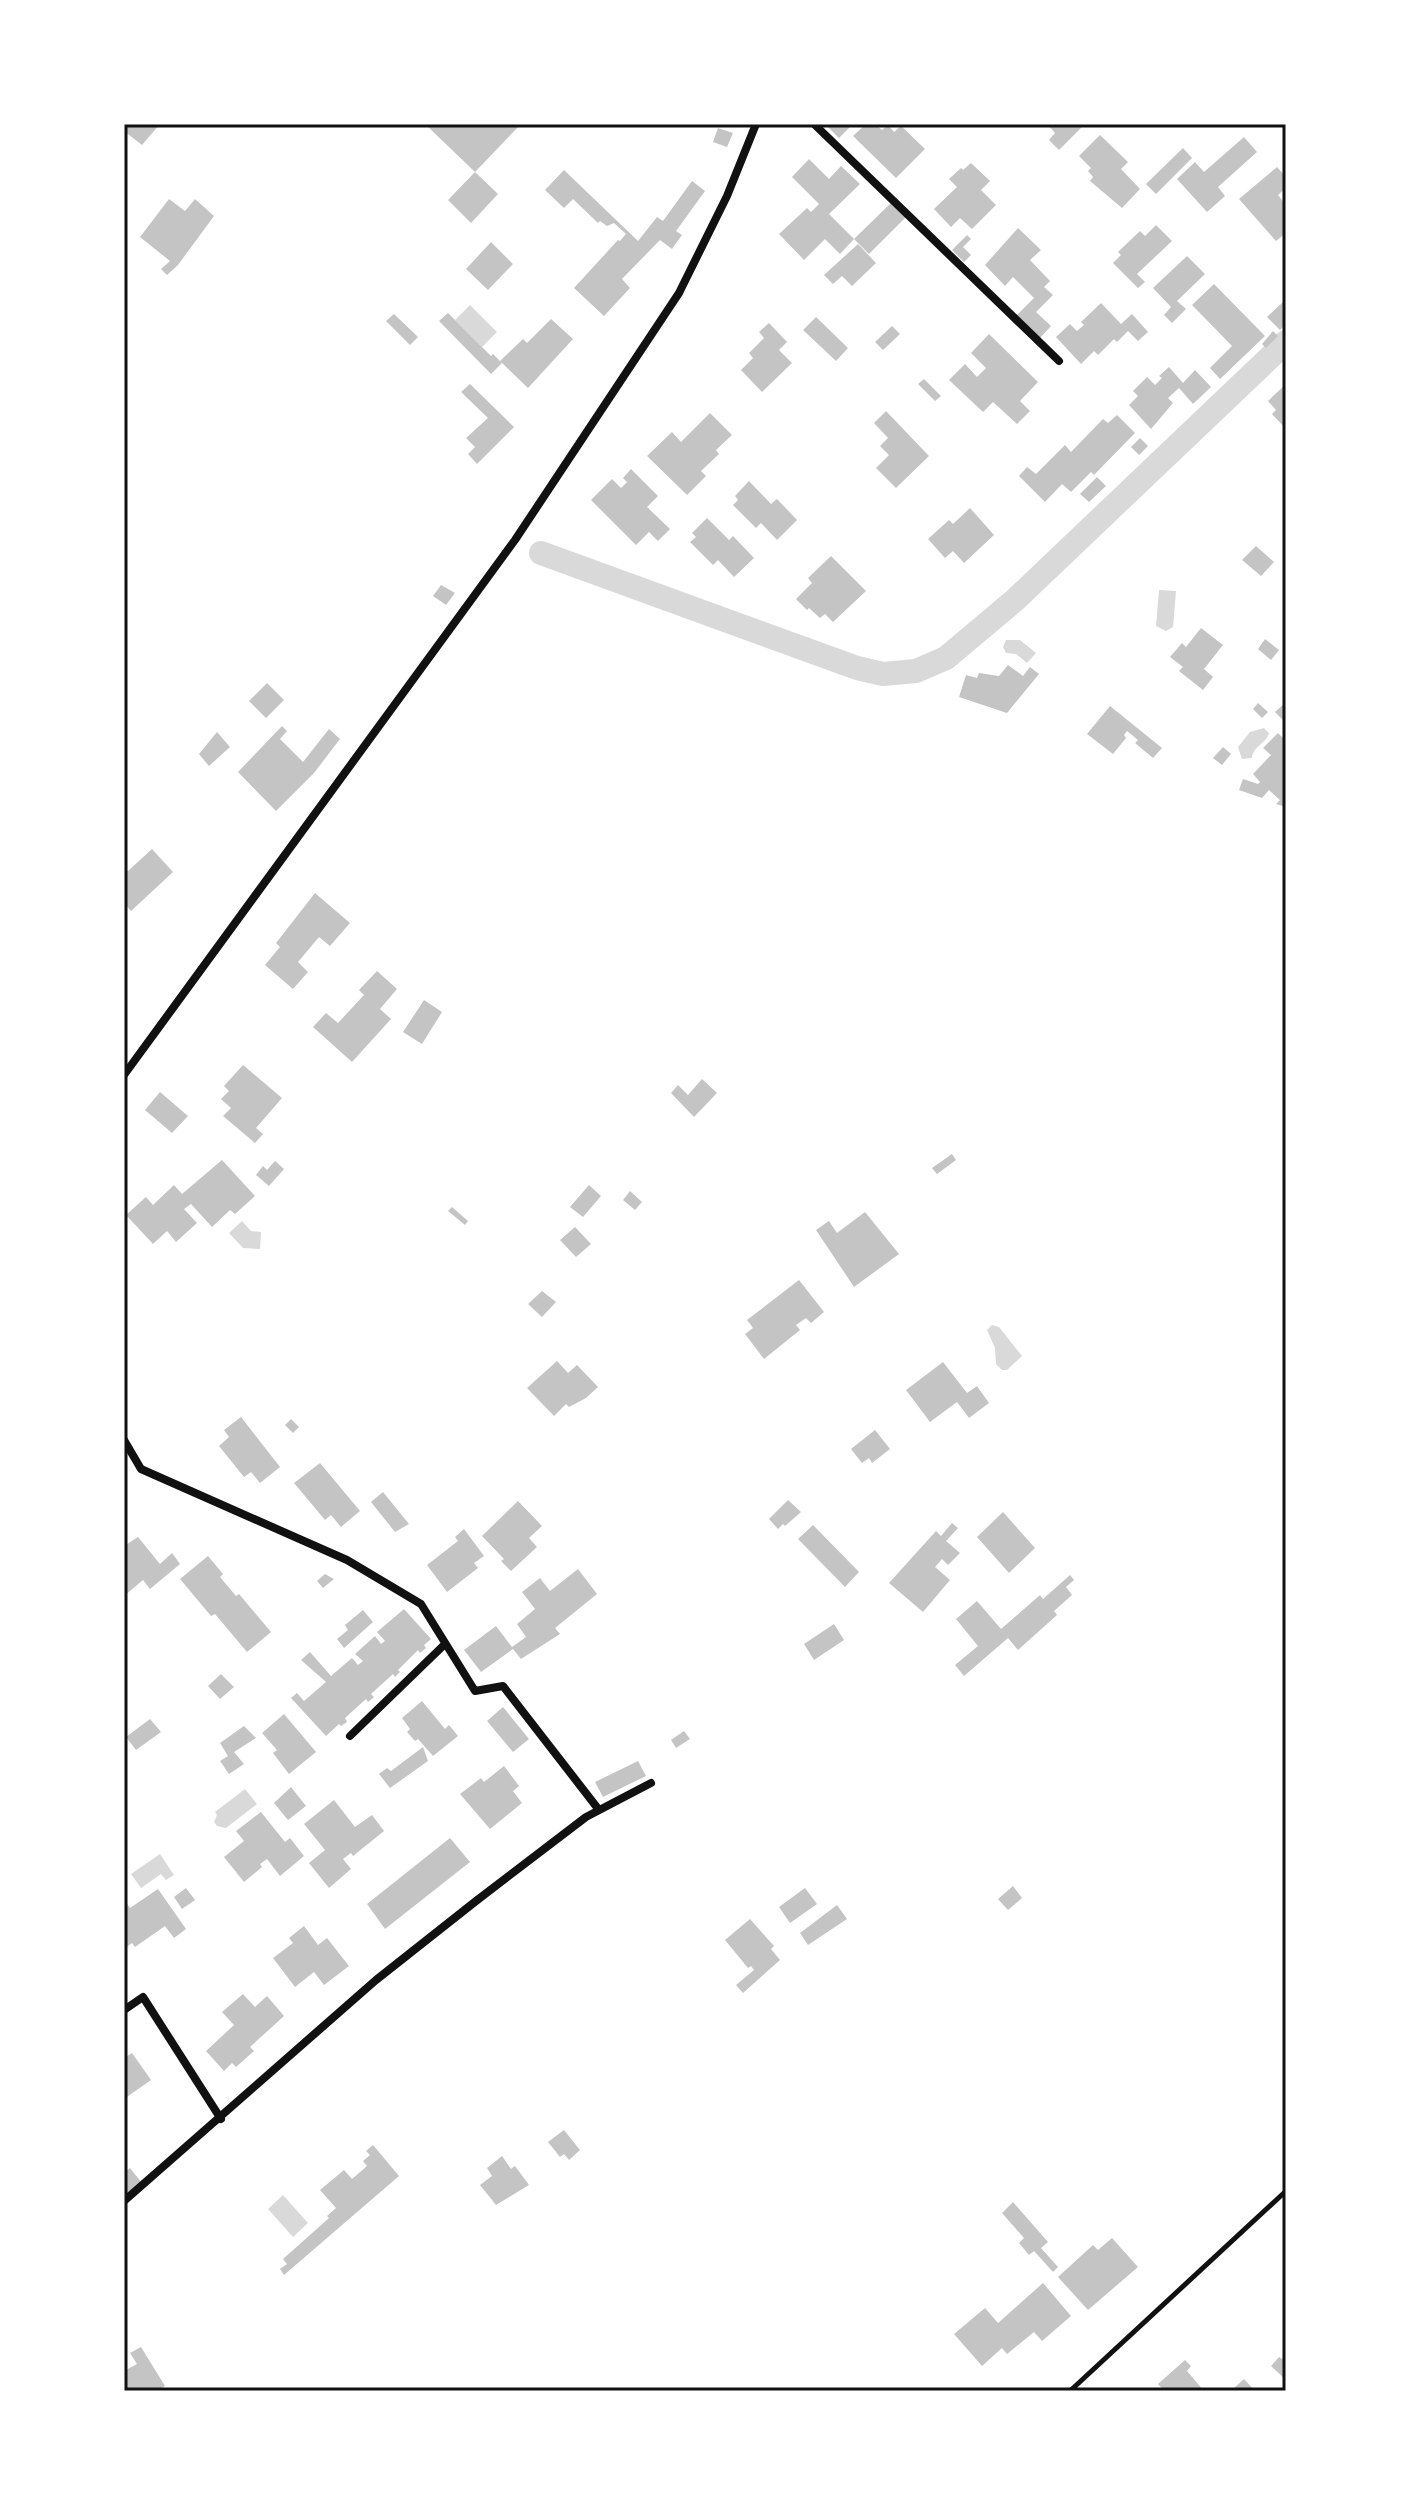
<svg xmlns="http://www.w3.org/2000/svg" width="1410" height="2515" font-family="'PT Sans',sans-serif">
	<rect width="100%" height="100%" fill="#fff"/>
	<path fill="#d9d9d9" d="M470,305L497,332L482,347L455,320Z
		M1159,590L1176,591L1173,627L1166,631L1156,626Z
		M1006,640H1020L1036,653L1027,663L1016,654L1006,653L1003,647Z
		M1264,728L1269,733C1266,744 1253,746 1252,758L1242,759L1238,747L1250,732Z
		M242,1221L251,1231L261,1232L260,1249L243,1248L229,1233Z
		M992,1325L999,1327L1022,1356L1007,1370H1002L996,1364L995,1348L987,1330Z
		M245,1789L257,1804L226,1828L217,1826L214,1822L217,1815L215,1812Z
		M160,1854L174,1875L166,1880L161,1874L141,1888L131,1874Z
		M283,2195L308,2223L293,2237L268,2209Z"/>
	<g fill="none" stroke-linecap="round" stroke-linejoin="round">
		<path stroke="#d9d9d9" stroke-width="24" d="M541,553L857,668L883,674L916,671L946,658L1015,600L1286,342"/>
	</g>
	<path fill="#c4c4c4" d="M124,124H160L142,145L124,131Z
		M425,124H516L519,126L475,172L498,194L471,223L448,200L475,172Z
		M825,124H853L839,138Z
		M866,124H875L882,130L888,125L894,132L901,126L925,149L896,178L853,136Z
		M1047,124H1085L1059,150L1049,140L1055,133Z
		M718,128L733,133L727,147L713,142Z
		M1100,135L1128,162L1121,169L1140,189L1122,208L1090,181L1093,177L1088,171L1091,168L1079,156Z
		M1244,137L1257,152L1218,187L1225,196L1207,212L1177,179L1195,162L1204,172Z
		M1183,148L1192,158L1156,194L1146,184Z
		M809,159L829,179L841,166L860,184L829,214L854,239L892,202L907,216L869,254L854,239L840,254L825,239L804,260L779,234L807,208L811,212L819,204L792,177Z
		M971,163L990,181L981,190L996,205L972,229L960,218L951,227L934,209L957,187L949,179L961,168L963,170Z
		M1277,167L1286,177V188L1278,195L1286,205V233L1276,241L1239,199Z
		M564,170L638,241L657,217L663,221L692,181L705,191L676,231L682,235L672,249L660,240L622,279L630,288L604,316L574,288L618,240L620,241L626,234L614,223L607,226L600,221L598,223L573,199L564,208L545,190Z
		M169,199L185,211L195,199L214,216L178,265L167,275L161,269L170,261L140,237Z
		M1156,225L1172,241L1137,274L1145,282L1138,288L1113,263L1121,255L1118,252L1140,231L1145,236Z
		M1018,228L1041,250L1030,260L1050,281L1044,287L1053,295L1036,312L1051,326L1040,338L1017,315L1034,298L1013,277L1005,286L985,265Z
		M967,235L971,239L963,247L971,255L964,262L952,250Z
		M491,242L513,264L488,290L466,269Z
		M858,244L876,263L852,286L842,276L833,284L824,275Z
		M1187,256L1205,274L1177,301L1186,309L1172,323L1164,315L1171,307L1153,288Z
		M1214,284L1265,336L1220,379L1210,368L1232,346L1192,305Z
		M1284,301L1286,303V324L1280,330L1267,317Z
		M1101,303L1121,324L1132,314L1148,332L1138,341L1128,331L1117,342L1114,339L1098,355L1094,351L1081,364L1056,337L1070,324L1077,331L1084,325L1081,322Z
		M448,313L491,356L493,354L502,363L491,374L439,321Z
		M394,314L418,337L410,345L386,321Z
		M816,317L848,348L836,361L803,330Z
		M551,319L573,339L528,388L500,361L523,339L527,343Z
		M769,323L787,342L779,350L792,363L762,392L741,370L753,358L749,353L764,338L759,332Z
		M892,326L900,334L883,350L875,342Z
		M1273,331L1278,336L1266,348L1262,344Z
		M989,334L1038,382L1020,401L1030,411L1017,424L993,402L983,412L949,380L965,364L977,377L986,368L971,353Z
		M1169,367L1183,383L1195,370L1211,387L1193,404L1179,388L1168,398L1173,403L1151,429L1129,405L1138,396L1133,391L1147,377L1155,385L1162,378L1159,376Z
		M924,379L941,396L935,401L918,384Z
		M470,384L514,427L477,464L468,454L475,447L466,438L488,418L461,392Z
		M1286,384V429L1272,414L1276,410L1268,401Z
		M886,411L929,456L896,488L876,468L889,455L880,446L888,438L874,423Z
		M710,413L732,435L716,450L719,454L701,471L706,476L687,495L647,456L672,432L681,442Z
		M1117,415L1135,433L1094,475L1091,472L1071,492L1062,484L1045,502L1019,476L1027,467L1036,474L1065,445L1071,452L1103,419L1108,423Z
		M1140,438L1148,446L1139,455L1131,447Z
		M631,469L658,496L647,507L670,529L658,541L649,532L636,545L591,500L612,479L621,488L627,482L623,478Z
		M1097,477L1106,486L1089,502L1080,494Z
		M749,481L771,504L777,499L797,520L777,540L761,523L756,528L733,505L738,500L735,496Z
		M970,508L994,535L964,563L953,551L945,558L928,539L949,520L953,524Z
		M707,518L729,540L733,536L754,558L734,577L718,560L713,565L690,542L696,537L692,533Z
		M1256,546L1274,562L1261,576L1242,560Z
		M831,556L866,591L833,622L825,614L820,618L809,608L807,610L796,599L812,583L808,578Z
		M441,585L455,593L446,605L433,596Z
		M1201,628L1223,645L1204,669L1213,677L1203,690L1179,671L1183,667L1170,657L1182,643L1186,647Z
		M1265,639L1279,650L1271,660L1258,649Z
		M1008,665L1023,676L1030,667L1039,674L1007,713L959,697L966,675L977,678L979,673L999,676Z
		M267,683L284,700L266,718L249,701Z
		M1286,702V723L1275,712Z
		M1258,703L1268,712L1262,718L1253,709Z
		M1110,706L1162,748L1153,758L1135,743L1138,740L1127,731L1124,735L1126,738L1113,754L1087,734Z
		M282,726L287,731L280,739L303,762L329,729L340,739L314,773L276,811L238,772Z
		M217,732L230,747L209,766L199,754Z
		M1278,733L1286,741V807L1276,804L1280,800L1269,790L1262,798L1239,790L1243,779L1258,784L1260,782L1253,774L1271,755L1263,748Z
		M1223,747L1231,754L1222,765L1213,758Z
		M152,849L173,872L131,911L124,903V870L128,871Z
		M315,893L350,923L330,946L319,937L298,962L308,972L293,989L265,965L280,947L276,943Z
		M377,971L397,989L380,1009L391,1019L352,1062L313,1027L326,1013L338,1023L364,995L359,990Z
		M424,1000L442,1012L422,1044L403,1032Z
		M243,1065L282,1098L256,1128L263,1134L255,1143L223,1116L231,1108L221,1099L229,1091L224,1086Z
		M702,1079L717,1093L694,1117L671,1093L678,1085L688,1095Z
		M160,1092L188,1116L172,1133L145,1110Z
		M952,1154L956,1160L937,1174L932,1168Z
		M222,1160L255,1196L235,1214L230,1210L212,1227L191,1204L184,1209L197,1223L176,1242L167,1231L153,1244L126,1215L146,1197L153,1205L174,1185L182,1194Z
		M275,1161L284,1169L269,1186L256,1175L263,1166L267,1170Z
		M589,1185L601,1196L583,1217L570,1207Z
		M630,1191L642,1202L635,1210L623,1200Z
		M452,1207L468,1221L465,1225L448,1211Z
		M865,1212L899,1254L854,1287L816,1230L829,1221L837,1233Z
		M575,1227L591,1244L576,1257L560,1240Z
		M799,1280L824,1312L811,1323L806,1318L796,1325L800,1330L764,1359L745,1334L753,1328L747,1320Z
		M542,1291L556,1302L542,1317L528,1304Z
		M557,1361L568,1373L577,1365L598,1387L586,1398L569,1407L566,1404L554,1416L527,1388Z
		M943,1362L967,1393L977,1386L989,1403L969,1418L957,1402L930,1422L906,1390Z
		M241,1417L280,1467L260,1483L251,1472L244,1477L219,1446L229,1437L224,1430Z
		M291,1419L299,1427L293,1433L285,1425Z
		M875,1430L890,1449L872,1463L869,1458L862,1463L851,1449Z
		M320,1463L360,1511L341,1527L331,1515L325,1520L294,1483Z
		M383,1492L409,1524L395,1532L371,1502Z
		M788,1500L801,1512L785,1526L783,1524L778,1529L769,1519Z
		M518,1501L542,1526L529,1538L537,1547L511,1571L501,1561L504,1559L482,1536Z
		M1003,1512L1035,1548L1009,1573L977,1537Z
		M952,1523L958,1528L946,1541L960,1553L948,1565L942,1559L935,1567L950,1580L923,1612L889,1583L936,1531L941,1536Z
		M813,1525L859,1572L845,1587L798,1539Z
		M464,1529L484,1556L474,1563L478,1568L447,1592L427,1565L458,1541L455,1537Z
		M138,1537L160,1564L172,1553L180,1564L150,1589L143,1580L124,1596V1546Z
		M208,1556L223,1574L220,1577L236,1596L239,1594L271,1632L247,1652L215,1614L211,1616L180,1579Z
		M578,1569L597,1594L555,1628L560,1634L521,1659L513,1649L481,1672L464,1650L496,1626L512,1647L526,1637L517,1624L535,1609L522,1592L540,1578L550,1591Z
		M325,1574L334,1579L323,1588L317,1581Z
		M1070,1575L1074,1580L1066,1587L1072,1595L1054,1611L1057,1615L1018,1650L1008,1638L964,1676L955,1665L978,1646L956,1619L977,1601L1001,1629L1040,1595L1043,1599Z
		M404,1609L431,1639L424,1645L426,1648L420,1653L418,1650L398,1670L400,1672L395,1677L393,1674L371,1694L374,1697L368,1702L366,1699L345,1718L347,1722L341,1726L339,1724L326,1736L291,1698L297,1693L304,1701L326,1682L301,1660L310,1652L331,1676L352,1658L358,1665L363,1661L355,1654L375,1636L381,1644L385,1641L377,1632Z
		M363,1610L373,1622L344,1648L337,1639L348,1630L345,1625Z
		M834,1624L844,1640L814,1660L804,1644Z
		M221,1674L234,1687L220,1699L208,1686Z
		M422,1701L445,1729L449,1725L458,1736L433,1756L418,1739L415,1741L407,1732L410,1729L402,1718Z
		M503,1707L529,1739L513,1752L487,1721Z
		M284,1714L316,1752L289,1774L273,1753L277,1750L262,1733Z
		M150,1719L161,1732L136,1750L126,1737Z
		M244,1726L256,1738L234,1752L244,1764L229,1774L220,1761L228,1756L220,1743Z
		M684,1731L690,1739L676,1748L671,1740Z
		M423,1747L428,1761L390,1788L379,1774L387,1768L391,1771Z
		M638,1761L646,1776L603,1797L595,1782Z
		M504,1766L519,1786L513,1791L522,1803L490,1829L460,1794L481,1778L484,1782Z
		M291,1787L306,1806L288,1820L274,1803Z
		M334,1800L355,1827L372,1815L384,1831L353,1856L351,1853L343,1859L351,1869L329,1888L309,1863L325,1850L304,1824Z
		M261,1812L285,1842L290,1838L304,1856L280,1876L267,1859L260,1864L262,1867L244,1882L224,1857L244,1841L236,1831Z
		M450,1838L470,1862L385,1929L367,1904Z
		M1013,1886L1022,1898L1008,1910L998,1899Z
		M186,1888L195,1900L182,1909L174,1897Z
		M805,1888L817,1904L790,1923L779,1907Z
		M158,1889L186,1929L174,1938L165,1926L135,1947L132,1943L124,1949V1899L130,1908Z
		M837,1905L847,1919L808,1945L800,1933Z
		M750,1919L774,1946L771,1949L780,1960L743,1993L736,1985L754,1970L751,1966L748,1968L725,1940Z
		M304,1926L318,1945L327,1938L349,1966L324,1985L314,1972L295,1987L273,1958L293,1943L289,1938Z
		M243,1994L255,2007L267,1996L284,2016L250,2047L254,2051L236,2067L232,2063L224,2071L206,2051L234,2025L222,2012Z
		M132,2053L151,2080L124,2099V2058Z
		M564,2130L580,2150L569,2160L564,2154L560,2157L548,2142Z
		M373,2145L399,2176L284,2275L280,2269L287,2264L283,2259L329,2218L327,2216L336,2208L320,2190L344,2170L352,2179L367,2166L363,2161L370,2155L366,2151Z
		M502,2156L511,2169L515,2166L529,2185L496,2205L480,2185L492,2176L487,2168Z
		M130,2168L141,2182L124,2196V2173Z
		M1013,2202L1048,2242L1041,2248L1058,2267L1053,2272L1034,2251L1029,2255L1019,2243L1024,2238L1002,2213Z
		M1112,2238L1138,2267L1088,2310L1058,2277L1093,2245L1098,2250Z
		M1043,2283L1071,2316L1042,2341L1034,2332L1007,2354L1002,2348L982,2366L954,2334L985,2308L998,2323Z
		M141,2347L165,2386L157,2391H124V2371L137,2364L130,2353Z
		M1286,2355V2380L1271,2366L1279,2357L1282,2359Z
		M1185,2360L1191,2366L1187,2371L1204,2391H1164L1158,2384Z
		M1244,2379L1255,2391H1237L1234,2388Z"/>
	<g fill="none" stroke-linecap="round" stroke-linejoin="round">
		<path stroke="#111" stroke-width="5" d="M1070,2391L1286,2191"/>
		<path stroke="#111" stroke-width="8" d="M814,124L1059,361
			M124,1075L515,540L679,293L727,196L756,124
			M124,1440L141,1469L347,1560L421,1604L475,1691L503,1686L599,1810
			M350,1736L445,1644
			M124,2010L143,1997L221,2119
			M124,2201L376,1980L476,1901L586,1817L651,1783"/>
	</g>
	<rect width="1410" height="2515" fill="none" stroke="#ffffff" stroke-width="252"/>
	<rect x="126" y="126" width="1158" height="2263" fill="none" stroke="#111" stroke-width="3"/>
</svg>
